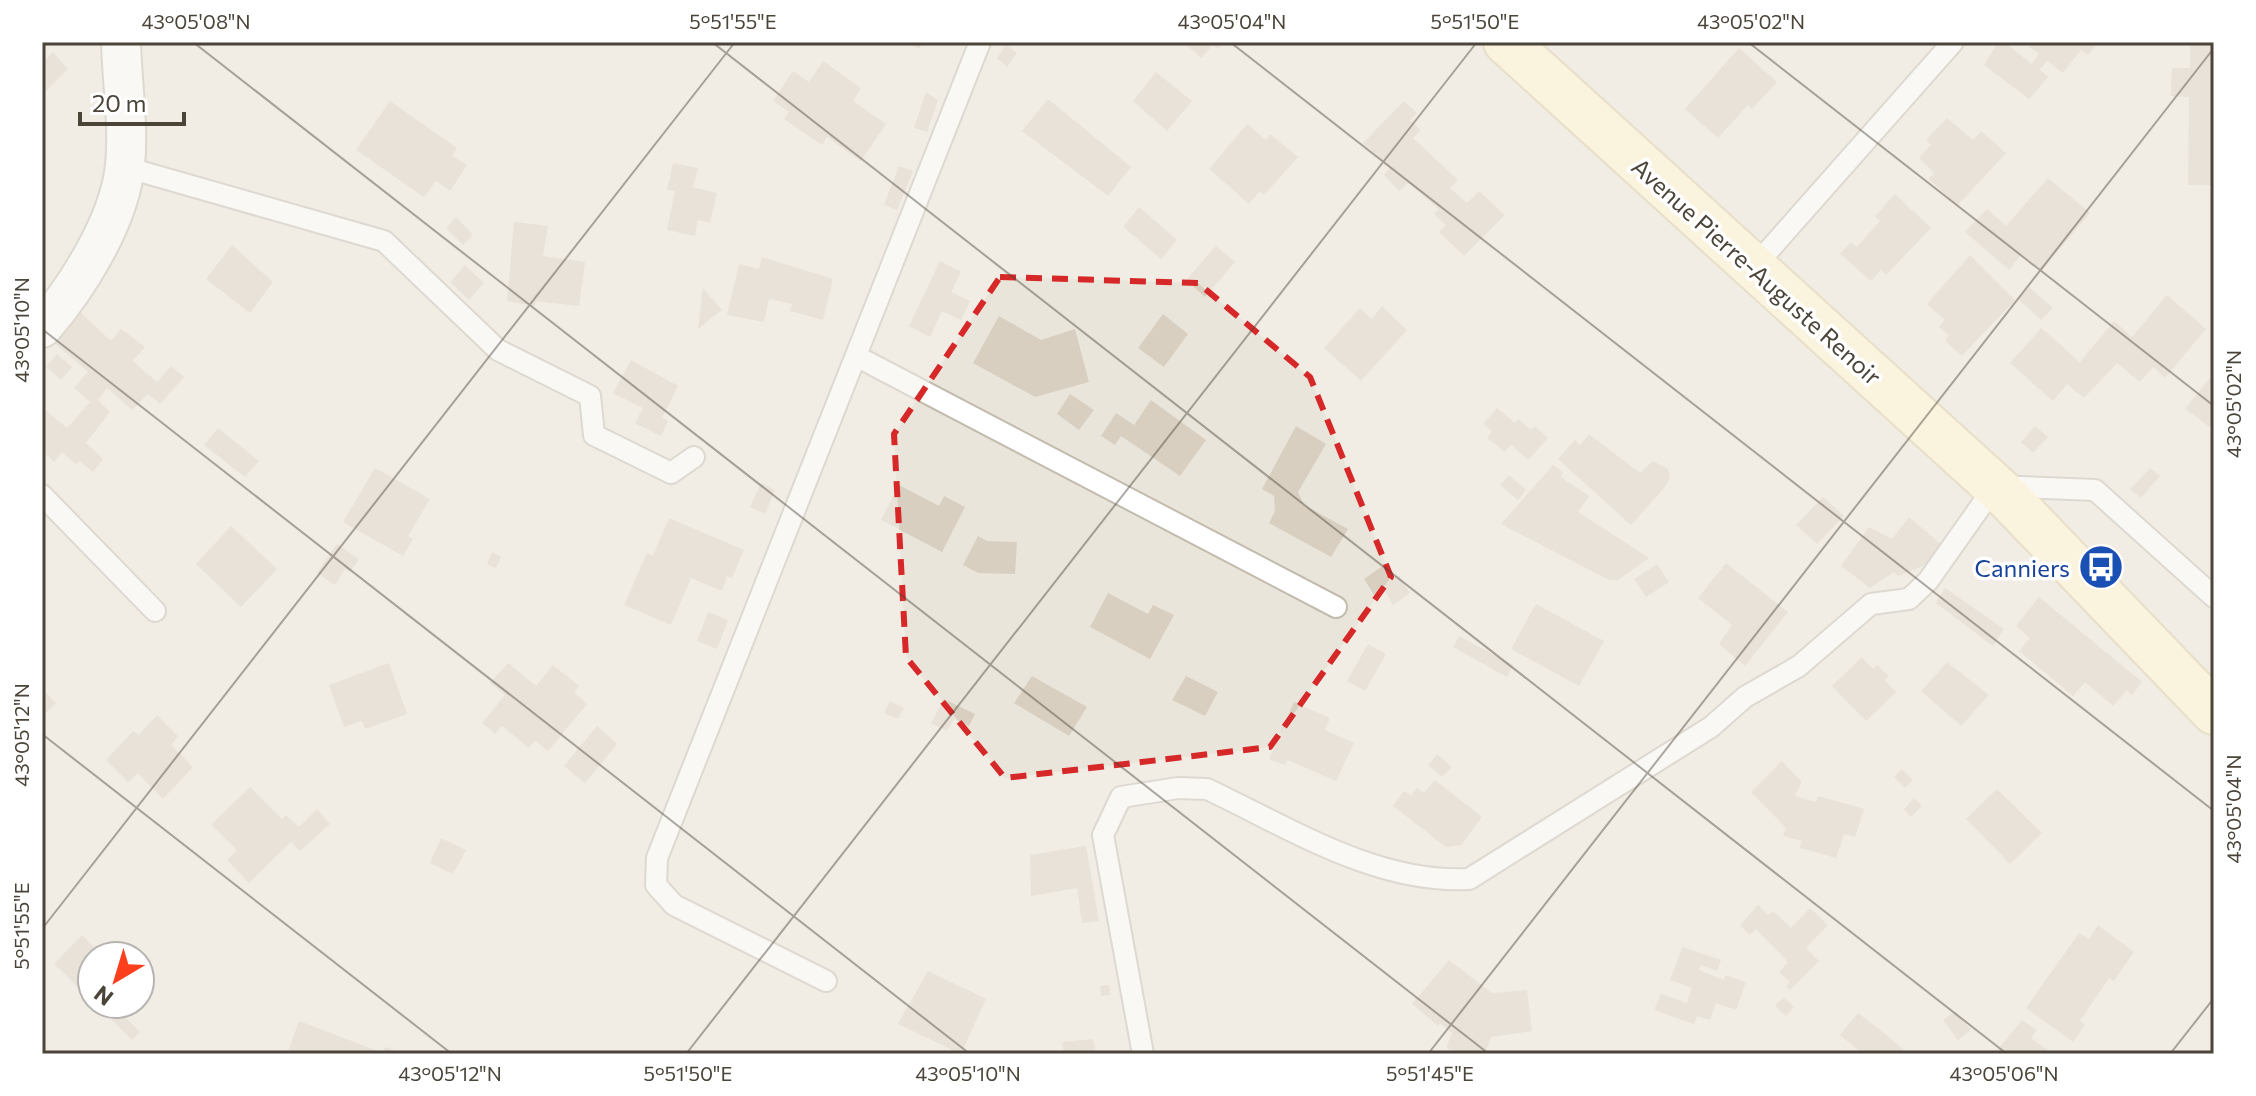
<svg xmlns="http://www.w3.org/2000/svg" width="2256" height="1096" font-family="Commissioner,sans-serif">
	<rect width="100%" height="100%" fill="#f6f3ec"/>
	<path fill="#eae5da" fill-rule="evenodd" d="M42,42H2214V1054H42ZM92,956H140V1004H92Z"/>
	<path fill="#d8cfc1" d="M906,42H924L919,49Z
		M1183,42H1224L1218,49L1213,45L1201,58Z
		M1998,42H2004L2032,64L2039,54L2029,47L2033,42H2099L2088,55L2081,50L2063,73L2047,61L2040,70L2048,77L2029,99L1984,65Z
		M2190,42H2214V185H2188L2189,97L2171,96L2172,68H2190Z
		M1006,45L1017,53L1007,67L997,58Z
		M1739,48L1777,82L1752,109L1748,105L1718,138L1685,109Z
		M53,52L68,69L42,95V63Z
		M823,61L861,88L853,101L886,124L861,161L827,137L822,145L784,119L789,112L773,101L793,71L809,82Z
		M1156,72L1192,101L1167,131L1133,101Z
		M926,92L938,100L927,132L914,128Z
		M1048,99L1131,167L1108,196L1022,131Z
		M390,101L457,148L452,156L467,165L450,191L436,181L424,197L356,150Z
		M1404,101L1417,113L1410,120L1421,130L1413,138L1458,180L1450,188L1467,203L1479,191L1505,215L1464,256L1439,232L1446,225L1434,214L1439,209L1408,183L1399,191L1384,175L1390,168L1363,143Z
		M1947,118L1973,140L1981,131L2006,153L1957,206L1929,179L1934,173L1919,158L1931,145L1926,140Z
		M1247,124L1266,140L1270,134L1298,157L1264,195L1260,191L1249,204L1209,169Z
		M673,163L698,168L693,187L717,193L710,223L698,220L695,236L667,230L675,191L667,190Z
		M899,166L913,171L897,210L884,205Z
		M2048,178L2090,213L2042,270L2022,254L2009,270L1965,232L1987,209L2006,226Z
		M1895,194L1931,228L1886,275L1881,270L1871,281L1840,254L1851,242L1857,247L1880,221L1875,216Z
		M1139,207L1177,240L1161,259L1123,227Z
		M456,217L473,235L463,245L446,228Z
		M514,222L548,226L543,256L585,262L579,306L536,301L535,306L507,301Z
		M232,245L273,282L250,313L206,279Z
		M1216,246L1235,262L1205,297L1186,280Z
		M1970,255L2015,300L1962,356L1945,341L1949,335L1939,327L1945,320L1927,304Z
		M762,257L833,279L823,320L790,311L792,304L769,299L764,322L727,315L739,264L759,269Z
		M940,261L961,272L951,292L970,301L961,320L942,311L930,337L909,326Z
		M465,265L484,283L469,300L450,282Z
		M2029,287L2053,308L2041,320L2018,299Z
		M703,288L722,310L698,329Z
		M2167,295L2206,329L2165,378L2153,367L2140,382L2117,363L2084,398L2067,384L2053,401L2010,363L2041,328L2080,362L2114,321L2132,337Z
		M1382,306L1407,330L1361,381L1324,348L1360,308L1372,319Z
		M78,310L111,341L121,329L145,347L133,361L157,382L171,366L184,377L160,404L148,394L132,410L107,388L98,400L110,412L86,443L103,459L93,472L79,461L76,464L62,452L54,462L42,451V407L67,428L90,402L74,388L88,372L49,338Z
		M1163,314L1188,334L1164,367L1138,348Z
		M999,316L1041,340L1075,329L1089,382L1035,397L973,363Z
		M57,354L72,367L61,380L46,367Z
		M631,360L678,386L662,418L668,421L661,436L635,423L643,408L613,393Z
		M2214,373V430L2185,409Z
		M1070,394L1094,410L1079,430L1057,414Z
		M1151,400L1206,440L1180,476L1121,436L1115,445L1101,436L1116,413L1134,425Z
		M1497,408L1515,423L1518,419L1531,430L1535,426L1548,438L1528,460L1511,445L1505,452L1487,438L1492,431L1483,424Z
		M1296,426L1326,444L1298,492L1304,505L1348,529L1331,557L1269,523L1275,511L1274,496L1262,489Z
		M2035,426L2048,437L2033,453L2021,442Z
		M218,428L259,461L245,477L204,445Z
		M1589,434L1640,473L1653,461L1668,469L1670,478L1664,488L1631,525L1558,459L1575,440L1580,445Z
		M1553,465L1563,472L1561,477L1589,496L1578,512L1649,558L1618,580H1609L1501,524Z
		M375,468L430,499L408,536L413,539L403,556L343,522Z
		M2150,468L2160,476L2141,498L2130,489Z
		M1509,475L1526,490L1518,500L1500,485Z
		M761,483L775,490L765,514L750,507Z
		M899,485L939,506L944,496L965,507L942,552L881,520Z
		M1823,497L1844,516L1817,544L1796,525Z
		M1909,517L1944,547L1923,566L1898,576L1894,572L1870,588L1841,566L1869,527L1892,539Z
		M669,518L744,550L732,578L727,576L722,591L691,578L671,625L624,605L647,553L653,556Z
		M231,526L277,569L241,607L196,564Z
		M978,536L987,541L1017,542L1015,574L978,573L963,565Z
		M337,544L359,559L350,572L345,569L335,585L317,573Z
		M492,552L501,557L496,568L487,564Z
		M1726,563L1788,612L1745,666L1719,644L1732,625L1698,598Z
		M1657,564L1669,582L1646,597L1634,579Z
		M1384,565L1394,578L1399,576L1410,593L1393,605L1383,588L1374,595L1364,579Z
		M1945,588L2004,629L1993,646L1936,603Z
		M1108,593L1148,614L1153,605L1174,615L1150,659L1090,627Z
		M2039,597L2142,682L2132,695L2127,690L2113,706L2085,682L2073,696L2019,651L2030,638L2016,626Z
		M1536,604L1604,641L1579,686L1511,649Z
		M708,612L728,620L717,649L697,641Z
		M1459,636L1513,665L1507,677L1453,647Z
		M1368,644L1386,654L1365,691L1347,681Z
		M1862,657L1873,669L1877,665L1889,676L1885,680L1896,692L1866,721L1832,686Z
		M1947,662L1989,695L1961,726L1921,691Z
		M389,663L407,714L365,729L362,721L344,727L329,685Z
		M508,663L536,686L553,665L579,686L574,692L587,704L548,751L535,741L529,748L502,726L495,734L482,723L505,695L490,683Z
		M1032,676L1087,707L1069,736L1014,703Z
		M1186,676L1218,692L1205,716L1172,700Z
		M42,689L56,703L42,717Z
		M944,699L975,714L969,726L954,719L947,731L931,723Z
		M890,701L904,708L898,719L884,713Z
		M1294,702L1330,718L1325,730L1354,743L1336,781L1288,760L1285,765L1269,759Z
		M157,715L178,736L171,745L193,767L163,799L138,773L128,782L106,760L133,731L139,735Z
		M597,726L617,744L585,783L564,766Z
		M1437,754L1452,767L1442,777L1428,765Z
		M1782,761L1802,782L1795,796L1816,802L1818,796L1864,809L1855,837L1844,834L1836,858L1800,848L1802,841L1783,836L1786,828L1751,792Z
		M1902,769L1913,780L1905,788L1894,777Z
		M1435,780L1482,817L1461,845L1446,847L1393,806L1404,791L1411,796L1417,788L1424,793Z
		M250,787L282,819L286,815L299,827L317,809L330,824L300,851L291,842L249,883L227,860L237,850L211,825Z
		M1997,789L2042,833L2010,864L1966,819Z
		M1914,798L1922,806L1911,817L1904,809Z
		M441,838L466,850L453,874L430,863Z
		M1086,846L1099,921L1082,923L1077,888L1031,896L1030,855Z
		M1758,905L1769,915L1773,911L1791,928L1810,908L1828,925L1806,948L1819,961L1790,990L1786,986L1790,982L1779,972L1788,962L1756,929L1750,935L1740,925Z
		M2098,925L2134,952L2114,981L2109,978L2080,1021L2085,1025L2073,1042L2026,1008L2079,933L2089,939Z
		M82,935L94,947L106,946L111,954L92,956V1001L54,964Z
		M1682,947L1721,960L1717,971L1701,965L1699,970L1724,980L1725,975L1746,982L1736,1010L1716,1003L1710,1020L1697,1016L1694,1024L1654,1010L1661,994L1687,1003L1692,988L1670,980Z
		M1449,960L1492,993L1527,990L1532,1031L1491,1037L1485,1054H1461L1446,1048L1452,1033L1440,1023L1438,1026L1412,1004Z
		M928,971L986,999L961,1054L898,1024Z
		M1109,985L1110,995L1101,996L1100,986Z
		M1784,997L1794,1007L1786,1016L1775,1006Z
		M96,1004H120L117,1009L140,1032L132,1040Z
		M1955,1011L1971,1030L1958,1040L1943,1020Z
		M1858,1013L1884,1033L1909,1054H1863L1840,1035Z
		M2022,1020L2037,1030L2031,1038L2053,1054H1994Z
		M299,1021L383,1053L385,1047L394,1050L392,1054H287Z
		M1093,1039L1096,1054H1064L1062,1042Z"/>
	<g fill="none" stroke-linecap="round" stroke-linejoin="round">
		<g stroke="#c2bbae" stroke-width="24">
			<path id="lane" d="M125,167L384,241L498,350L590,396L594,435L671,473L694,457
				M1754,267L1953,42
				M856,356L1336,607
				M42,495L155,611
				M826,981L674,905L656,885L657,858L980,42
				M1143,1054L1103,835L1121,797L1178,788L1207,789C1290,828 1376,884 1469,879L1711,727L1745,697L1799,666L1871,604L1909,599L1928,581L1995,486L2095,490L2214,597"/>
		</g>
		<g stroke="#c2bbae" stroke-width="42">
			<path id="street" d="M42,328C77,288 120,220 125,165C129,126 122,82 121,42"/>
		</g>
		<g stroke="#d6c79b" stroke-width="48">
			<path id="secondary" d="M1506,42L2009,499L2214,712"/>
		</g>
		<use href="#lane" stroke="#fff" stroke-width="20"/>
		<use href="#street" stroke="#fff" stroke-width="38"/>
		<use href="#secondary" stroke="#fff3cd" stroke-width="44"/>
	</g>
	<path d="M0 0H2256V1096H0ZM1000,277L1198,283L1310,377L1391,577L1270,747L1005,778L906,657L894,434Z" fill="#f6f3ec" fill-opacity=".55" fill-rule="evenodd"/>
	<path fill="none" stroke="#d62828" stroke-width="6" stroke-dasharray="16 10" stroke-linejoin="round" d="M1000,277L1198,283L1310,377L1391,577L1270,747L1005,778L906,657L894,434Z"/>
	<path fill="none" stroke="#4b4439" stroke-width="2" stroke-opacity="0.45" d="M193,42L1489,1054M712,42L2007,1054M1230,42L2214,811M1748,42L2214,406M42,329L970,1054M42,734L452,1054M42,929L735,42M686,1054L1477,42M1428,1054L2214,48M2170,1054L2214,998"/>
	<defs>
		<g id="bus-disc" transform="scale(2.3)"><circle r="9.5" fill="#1a4fb4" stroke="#fff"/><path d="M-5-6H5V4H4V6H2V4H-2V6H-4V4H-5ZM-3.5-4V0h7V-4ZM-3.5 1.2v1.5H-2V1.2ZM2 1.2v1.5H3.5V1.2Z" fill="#fff"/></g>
	</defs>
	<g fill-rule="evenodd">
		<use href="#bus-disc" x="2101" y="567"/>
	</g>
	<g text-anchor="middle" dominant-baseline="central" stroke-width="7" stroke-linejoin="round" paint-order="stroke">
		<g font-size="24" fill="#4b4439" stroke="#fff">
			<text transform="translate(1757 271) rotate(42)">Avenue Pierre-Auguste Renoir</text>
		</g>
		<g font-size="24" fill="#164399" stroke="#fff" text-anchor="end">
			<text x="2070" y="567">Canniers</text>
		</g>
	</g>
	<rect width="2256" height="1096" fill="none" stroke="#ffffff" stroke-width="88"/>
	<g transform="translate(116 980) rotate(218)"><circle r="38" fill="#ffffff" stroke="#b7b4b0" stroke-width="2"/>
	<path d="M0-6L14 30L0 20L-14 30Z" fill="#fc3f1d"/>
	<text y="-12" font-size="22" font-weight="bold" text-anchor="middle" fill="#4b4439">N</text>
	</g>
	<path d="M80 112v12h104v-12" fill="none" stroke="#4b4439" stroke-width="4"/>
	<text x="92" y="112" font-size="24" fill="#4b4439" stroke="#ffffff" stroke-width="6" paint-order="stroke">20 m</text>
	<rect x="44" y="44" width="2168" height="1008" fill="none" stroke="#4b4439" stroke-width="3"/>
	<g font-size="20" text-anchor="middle" fill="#4b4439">
		<text x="196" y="29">43°05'08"N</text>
		<text x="733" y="29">5°51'55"E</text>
		<text x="1232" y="29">43°05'04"N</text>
		<text x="1475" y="29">5°51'50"E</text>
		<text x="1751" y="29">43°05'02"N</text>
		<text transform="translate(22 330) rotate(-90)" y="7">43°05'10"N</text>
		<text transform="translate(2234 404) rotate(-90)" y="7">43°05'02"N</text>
		<text transform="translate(22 735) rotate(-90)" y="7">43°05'12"N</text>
		<text transform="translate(2234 809) rotate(-90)" y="7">43°05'04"N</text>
		<text transform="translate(22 926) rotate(-90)" y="7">5°51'55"E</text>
		<text x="450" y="1081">43°05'12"N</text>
		<text x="688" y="1081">5°51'50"E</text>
		<text x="968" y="1081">43°05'10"N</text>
		<text x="1430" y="1081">5°51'45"E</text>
		<text x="2004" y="1081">43°05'06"N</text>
	</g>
</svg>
